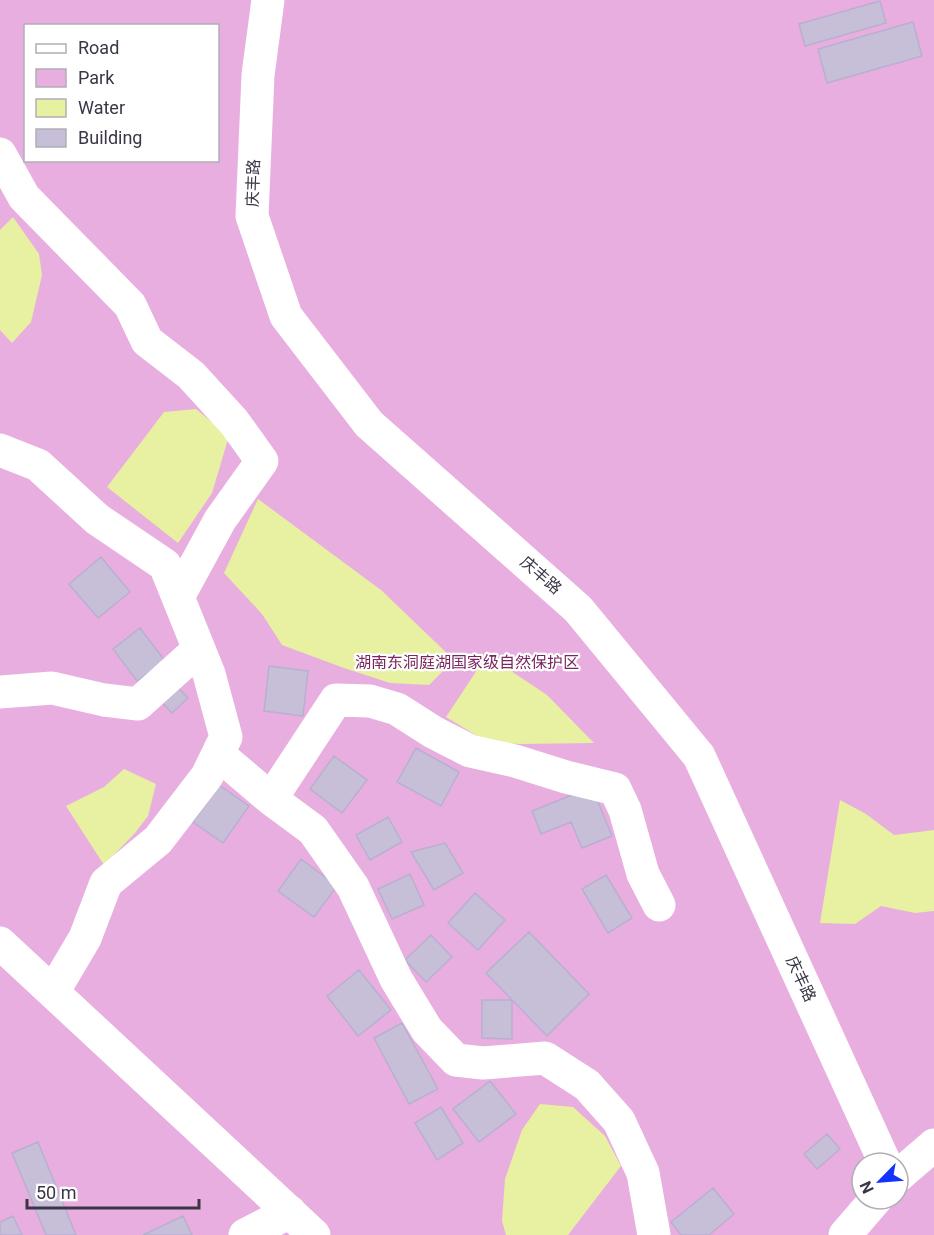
<svg xmlns="http://www.w3.org/2000/svg" width="934" height="1235" font-family="Roboto,'Noto Sans SC',sans-serif">
	<rect width="100%" height="100%" fill="#ece6f3"/>
	<path fill="#e8aedf" fill-rule="evenodd" d="M0,0H934V1235H0ZM26,26H218V160H26ZM862,1163H898V1199H862Z"/>
	<path fill="#e7f1a1" d="M13,217L39,254L42,275L31,322L12,343L0,330V230Z
		M196,409L229,436L212,493L178,543L107,487L164,412Z
		M258,499L381,590L454,660L429,685L390,683L344,668L282,645L262,614L224,573Z
		M487,655L547,695L594,743L519,744L487,742L446,717Z
		M124,769L156,784L148,816L135,833L104,865L66,806L104,787Z
		M840,800L866,814L894,835L934,830V911L915,913L881,906L855,924L820,923Z
		M540,1104L573,1107L605,1136L621,1166L568,1235H506L502,1221L505,1179L522,1130Z"/>
	<path fill="#c7bed8" stroke="#b9afd0" stroke-width="1.5" d="M880,1L886,23L805,46L799,24Z
		M913,22L922,56L827,83L818,49Z
		M101,557L130,592L98,618L69,584Z
		M140,628L165,661L137,681L113,649Z
		M269,666L308,671L303,716L264,711Z
		M172,681L188,698L172,713L156,696Z
		M416,748L459,772L441,806L397,782Z
		M334,756L367,780L342,813L310,789Z
		M219,785L249,806L223,843L193,822Z
		M592,787L612,836L582,848L571,822L541,834L532,811Z
		M388,817L402,842L370,860L356,835Z
		M445,843L463,873L434,890L411,852Z
		M301,859L337,886L314,917L278,891Z
		M410,874L424,905L392,919L378,889Z
		M606,875L632,918L608,933L582,889Z
		M475,893L505,920L478,950L448,923Z
		M529,932L589,994L547,1036L486,973Z
		M431,935L452,957L426,982L405,960Z
		M359,970L391,1010L358,1036L327,996Z
		M482,1000H512V1039L482,1038Z
		M402,1023L438,1089L409,1104L374,1038Z
		M490,1081L516,1114L479,1142L453,1109Z
		M441,1107L463,1143L437,1160L415,1123Z
		M827,1134L840,1149L817,1169L804,1154Z
		M38,1142L76,1235H46L12,1153Z
		M713,1188L734,1214L709,1235H681L671,1222Z
		M13,1216L22,1235H0V1222Z
		M183,1216L192,1235H143Z"/>
	<g fill="none" stroke-linecap="round" stroke-linejoin="round">
		<path stroke="#fff" stroke-width="33" d="M268,0L258,75L252,216L286,316L369,424L578,609L699,756L885,1163
			M0,154L24,197L130,305L147,341L191,375L234,422L262,461L220,520L178,597
			M0,450L38,465L97,519L165,565L209,674L226,737L207,776L158,840L106,883L85,938L53,992
			M0,692L52,688L104,700L138,704L199,649
			M218,754L271,799L313,830L353,887L396,979L427,1030L456,1060L483,1063L545,1058L587,1085L619,1121L643,1173L654,1235
			M271,799L336,700L370,701L397,709L433,732L470,751L515,761L566,777L615,789L625,810L643,874L659,905
			M0,943L314,1235
			M898,1176L934,1145
			M245,1235L290,1212
			M845,1235L876,1199"/>
	</g>
	<g text-anchor="middle" dominant-baseline="central" stroke-width="4.5" stroke-linejoin="round" paint-order="stroke">
		<g font-size="16" fill="#3b3546" stroke="#fff">
			<text transform="translate(253 183) rotate(-88)">庆丰路</text>
			<text transform="translate(541 575) rotate(41)">庆丰路</text>
			<text transform="translate(801 979) rotate(65)">庆丰路</text>
		</g>
		<g font-size="16" fill="#79285e" stroke="#fff">
			<text x="467" y="662">湖南东洞庭湖国家级自然保护区</text>
		</g>
	</g>
	<rect x="24" y="24" width="195" height="138" fill="#ffffff" stroke="#b1aeb5" stroke-width="1.5"/>
	<rect x="36" y="44" width="30" height="9" fill="#ffffff" stroke="#b1aeb5" stroke-width="1.5"/>
	<text x="78" y="54" font-size="18" fill="#3b3546">Road</text>
	<rect x="36" y="69" width="30" height="18" fill="#e8aedf" stroke="#b1aeb5" stroke-width="1.5"/>
	<text x="78" y="84" font-size="18" fill="#3b3546">Park</text>
	<rect x="36" y="99" width="30" height="18" fill="#e7f1a1" stroke="#b1aeb5" stroke-width="1.5"/>
	<text x="78" y="114" font-size="18" fill="#3b3546">Water</text>
	<rect x="36" y="129" width="30" height="18" fill="#c7bed8" stroke="#b1aeb5" stroke-width="1.5"/>
	<text x="78" y="144" font-size="18" fill="#3b3546">Building</text>
	<g transform="translate(880 1181) rotate(245)"><circle r="28" fill="#ffffff" stroke="#b1aeb5" stroke-width="1.5"/>
	<path d="M0-4.5L10 22L0 15L-10 22Z" fill="#1433fd"/>
	<text y="-9" font-size="16" font-weight="bold" text-anchor="middle" fill="#3b3546">N</text>
	</g>
	<path d="M27 1199v9h172v-9" fill="none" stroke="#3b3546" stroke-width="3"/>
	<text x="36" y="1199" font-size="18" fill="#3b3546" stroke="#ffffff" stroke-width="4.5" paint-order="stroke">50 m</text>
</svg>
